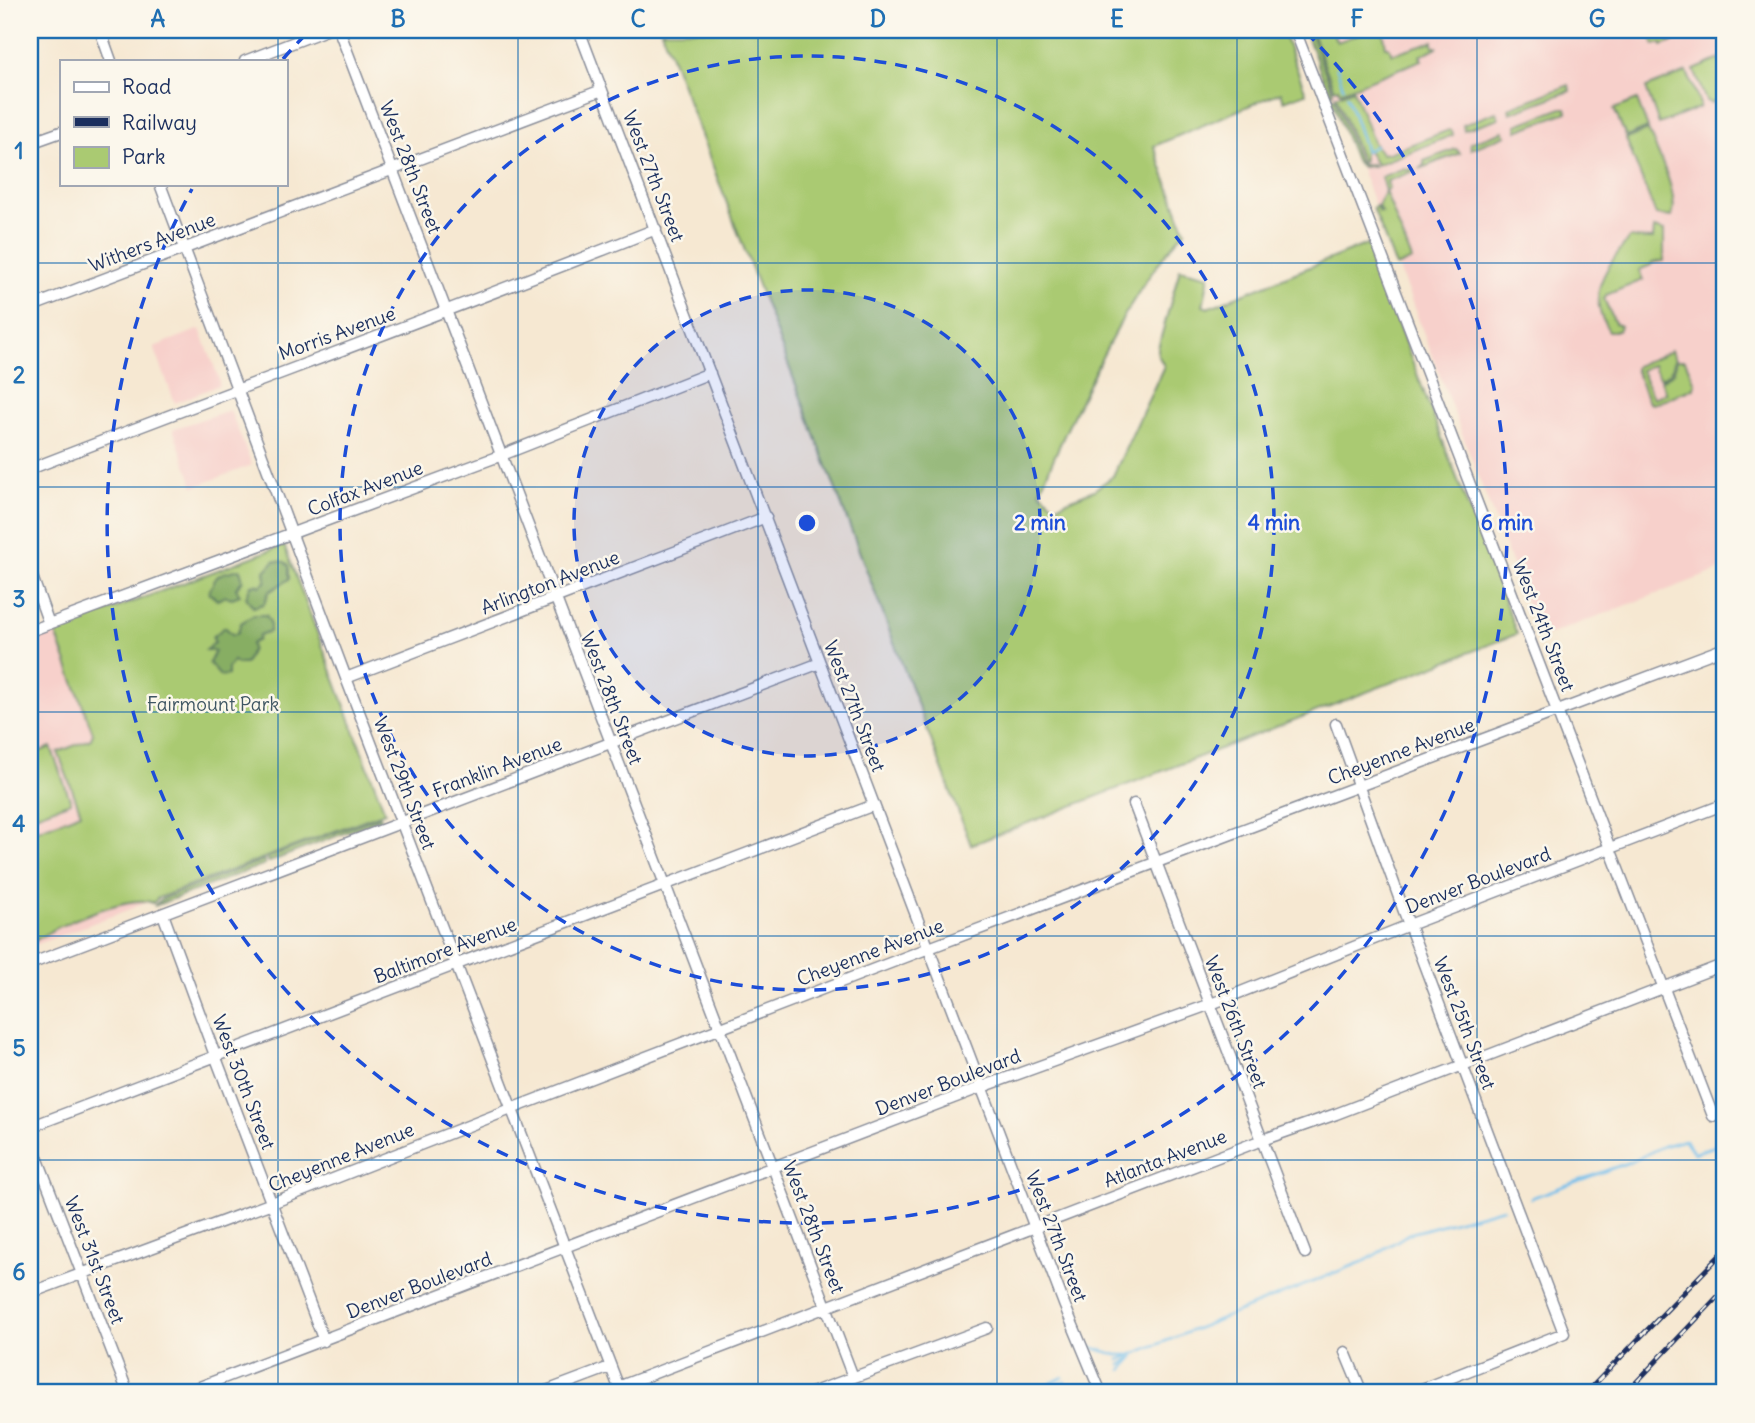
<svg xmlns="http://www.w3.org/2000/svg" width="1755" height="1423" font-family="Delius,sans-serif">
	<rect width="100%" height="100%" fill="#fbf7ec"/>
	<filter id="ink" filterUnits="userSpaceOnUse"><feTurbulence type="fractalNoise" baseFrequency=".0143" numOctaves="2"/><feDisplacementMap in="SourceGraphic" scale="14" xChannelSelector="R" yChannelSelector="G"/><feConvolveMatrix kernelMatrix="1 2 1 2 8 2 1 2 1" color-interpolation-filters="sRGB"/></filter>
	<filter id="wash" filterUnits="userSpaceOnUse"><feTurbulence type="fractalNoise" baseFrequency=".00686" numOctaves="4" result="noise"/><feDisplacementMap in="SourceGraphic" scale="28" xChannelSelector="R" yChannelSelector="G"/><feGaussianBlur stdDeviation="1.57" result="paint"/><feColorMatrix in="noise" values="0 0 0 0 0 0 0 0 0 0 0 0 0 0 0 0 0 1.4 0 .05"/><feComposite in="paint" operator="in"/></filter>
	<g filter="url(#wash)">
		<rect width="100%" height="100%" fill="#f6e8d2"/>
		<path fill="#f7d0cb" d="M1308,30H1725V568L1540,638Z
			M200,329L219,379V385L175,403L154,347Z
			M230,410L252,465L194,487L173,429Z
			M55,631L156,899L30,947V641Z"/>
		<path fill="#aaca72" stroke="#627c68" stroke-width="2" d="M661,30H1282L1306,93L1284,101L1281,92L1154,146L1185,231C1142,278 1114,332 1086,389C1070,422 1054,456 1040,491L1055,506L1094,490L1113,476L1164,366L1158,355V348L1180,269L1209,276L1203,306L1208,308L1367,244L1517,634L971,845Z
			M1305,30H1309L1333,93L1329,94Z
			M1311,30H1331L1337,42L1370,30H1383L1386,47H1389L1392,54L1433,41V45L1437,47L1420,56L1422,60L1340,92L1338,88L1334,89Z
			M1666,30L1678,40L1662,46L1661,43L1654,45L1650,35Z
			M1720,59L1725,79L1719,82L1725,98L1711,103L1706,101L1694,70Z
			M1687,72L1700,104L1699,108L1659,124L1646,88Z
			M1569,85L1570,91L1510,113L1509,108Z
			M1353,89L1374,144L1382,154L1389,153L1449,130L1452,131L1453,135L1376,165L1368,150L1364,152V160L1362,162L1336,96Z
			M1334,97L1359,162L1362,165L1372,164L1373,166L1362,167L1355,160L1331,98Z
			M1637,100L1648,128L1626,137L1614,109Z
			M1562,108H1566L1567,112L1517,131V125Z
			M1496,112L1499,118L1464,130L1463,125Z
			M1648,130C1657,152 1680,195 1672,217L1656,215L1626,139Z
			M1503,131L1506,135L1471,149L1470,143Z
			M1456,149L1460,153L1419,169L1424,165V161Z
			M1405,168L1407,170L1413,168L1414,171L1387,181L1389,188L1385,191L1412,260L1396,267L1373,208L1376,206L1379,212H1381L1378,206L1385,191L1381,177Z
			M1654,228L1664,231V261L1652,263L1651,265L1639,270L1643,280L1606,295L1604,299L1615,323L1620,326L1618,331H1609C1584,293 1607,268 1629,238L1653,239Z
			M1671,351L1675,359L1671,372L1660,379L1653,365L1641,370L1653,398L1666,393L1661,381L1673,373L1677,360H1685L1695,383L1694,388L1653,404L1649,403L1635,369L1636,366Z
			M284,545L385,812L158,898L153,903C133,892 50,927 34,942L30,932V833L81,813L58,752L91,739L93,733L55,631Z
			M51,747L71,802L35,815L30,800V755Z
			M380,816L381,819L269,862L267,858Z
			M264,860L265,864L154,906L162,899Z"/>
		<path fill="#87ae64" stroke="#516e61" stroke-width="2" d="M274,561L285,562L289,566V579L269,592L264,604L253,607L246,597L251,585L257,584L260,586L266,581L265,571Z
			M240,569L243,580L236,588L240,595L232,598L226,596L217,600L209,592C218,571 218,574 240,569Z
			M254,615H266L270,622V631L259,635L258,640L251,644L252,649L245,664H237L233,661L228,668V675L220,676L209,663L215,651L206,650L215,642L212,637L225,627L233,635L238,632L241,623Z"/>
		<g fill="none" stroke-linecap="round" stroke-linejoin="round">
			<path stroke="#71beeb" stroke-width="2.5" d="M1337,68L1343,87
				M1347,96L1366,151L1375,146
				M1531,1198L1635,1160L1663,1146L1685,1140L1694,1153L1715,1146L1718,1130L1725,1126
				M1091,1347L1117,1355H1133
				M1119,1360L1367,1260L1408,1234L1503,1208
				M1121,1365L1131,1358
				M1122,1370L1134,1357
				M860,1387L863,1393
				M1043,1387L1063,1377
				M1044,1390L1066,1386
				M1038,1392L1068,1391
				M1031,1393L1065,1382"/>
		</g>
	</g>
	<g filter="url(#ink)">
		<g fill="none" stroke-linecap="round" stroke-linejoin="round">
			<g stroke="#888c98" stroke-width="13">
				<path id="minor" d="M100,30L111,61
					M339,30L853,1377
					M579,30L1064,1304L1101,1393
					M1295,30L1713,1116
					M245,61L326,30
					M30,143L61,132
					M160,184L346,678L621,1393
					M30,307L602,90
					M30,469C238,388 448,312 656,229
					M30,571L49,624
					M30,631L502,455L710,373
					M346,678L766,517
					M1336,724L1409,925L1564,1333L1412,1393
					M1134,804L1305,1253
					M163,914L216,1058L324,1341
					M30,964L820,663
					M30,1127L874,805
					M30,1139L128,1393
					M30,1293L272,1203L511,1109L929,948L1725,648
					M1345,1352L1362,1393
					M618,1387L1262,1140L1336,1114L1725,964
					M184,1393L982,1087L1211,1004L1409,925L1725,804
					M541,1393L610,1367
					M811,1393L987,1328"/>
			</g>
			<use href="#minor" stroke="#fff" stroke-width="10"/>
			<g stroke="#1b2f5e" stroke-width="5">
				<path id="rail" d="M1586,1393L1725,1250
					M1626,1393L1725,1289"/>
			</g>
			<use href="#rail" stroke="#fbf7ec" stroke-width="2.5" stroke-dasharray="8" stroke-linecap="butt"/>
		</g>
	</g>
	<path fill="none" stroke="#1f6fb2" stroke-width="2" stroke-opacity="0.55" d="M278,30V61M518,30V1393M758,30V1393M997,30V1393M1237,30V1393M1477,30V1393M278,184V1393M30,263H1725M30,487H1725M30,712H1725M30,936H1725M30,1160H1725"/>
	<circle cx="807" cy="523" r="233" fill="#1d4ed8" fill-opacity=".12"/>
	<g fill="none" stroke="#1d4ed8" stroke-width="3.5" stroke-dasharray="12 9">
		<circle cx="807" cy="523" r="233"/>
		<circle cx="807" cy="523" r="467"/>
		<path d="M283 59A700 700 0 0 1 308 32M1306 32A700 700 0 1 1 192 189"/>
	</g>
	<g text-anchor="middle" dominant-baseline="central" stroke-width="5" stroke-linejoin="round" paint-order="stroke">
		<g font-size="19" fill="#1b2f5e" stroke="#fbf7ec">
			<text transform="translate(411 167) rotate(69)">West 28th Street</text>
			<text transform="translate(654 176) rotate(69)">West 27th Street</text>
			<text transform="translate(152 242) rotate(-21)">Withers Avenue</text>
			<text transform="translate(337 333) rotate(-20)">Morris Avenue</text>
			<text transform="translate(365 488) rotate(-21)">Colfax Avenue</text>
			<text transform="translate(550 582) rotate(-21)">Arlington Avenue</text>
			<text transform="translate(1544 625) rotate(69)">West 24th Street</text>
			<text transform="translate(612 698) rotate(69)">West 28th Street</text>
			<text transform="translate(855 706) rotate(69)">West 27th Street</text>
			<text transform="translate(1401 751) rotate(-21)">Cheyenne Avenue</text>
			<text transform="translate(497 767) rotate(-21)">Franklin Avenue</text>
			<text transform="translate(405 783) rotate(69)">West 29th Street</text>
			<text transform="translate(1478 880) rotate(-21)">Denver Boulevard</text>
			<text transform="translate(445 950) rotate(-21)">Baltimore Avenue</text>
			<text transform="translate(870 952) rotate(-21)">Cheyenne Avenue</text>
			<text transform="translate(1236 1022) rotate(69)">West 26th Street</text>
			<text transform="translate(1465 1023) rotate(69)">West 25th Street</text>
			<text transform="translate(244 1082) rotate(69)">West 30th Street</text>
			<text transform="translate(948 1082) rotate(-21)">Denver Boulevard</text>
			<text transform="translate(341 1157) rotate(-22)">Cheyenne Avenue</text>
			<text transform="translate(1165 1158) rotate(-21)">Atlanta Avenue</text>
			<text transform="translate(814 1227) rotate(69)">West 28th Street</text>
			<text transform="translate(1057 1236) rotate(69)">West 27th Street</text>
			<text transform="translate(95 1260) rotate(69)">West 31st Street</text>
			<text transform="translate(419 1285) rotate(-21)">Denver Boulevard</text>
		</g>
		<g font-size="19" fill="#3f5663" stroke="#fbf7ec">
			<text x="213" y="704">Fairmount Park</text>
		</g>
	</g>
	<circle cx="807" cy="523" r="10" fill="#1d4ed8" stroke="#fbf7ec" stroke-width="3.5"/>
	<g font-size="21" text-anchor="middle" font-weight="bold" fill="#1d4ed8" stroke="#fbf7ec" stroke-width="5" stroke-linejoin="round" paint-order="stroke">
		<text x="1040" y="530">2 min</text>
		<text x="1274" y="530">4 min</text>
		<text x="1507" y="530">6 min</text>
	</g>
	<rect width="1755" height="1423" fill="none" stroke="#fbf7ec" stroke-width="77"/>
	<rect x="60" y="60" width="228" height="126" fill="#fbf7ec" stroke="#a1a7b3" stroke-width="2"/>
	<rect x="74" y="82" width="35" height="10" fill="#ffffff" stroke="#a1a7b3" stroke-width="2"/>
	<text x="122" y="94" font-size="21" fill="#1b2f5e">Road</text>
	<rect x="74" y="117" width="35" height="10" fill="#1b2f5e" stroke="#a1a7b3" stroke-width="2"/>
	<text x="122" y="130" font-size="21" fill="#1b2f5e">Railway</text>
	<rect x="74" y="147" width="35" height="21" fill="#aaca72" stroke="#a1a7b3" stroke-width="2"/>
	<text x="122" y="164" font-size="21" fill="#1b2f5e">Park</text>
	<rect x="38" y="38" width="1678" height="1346" fill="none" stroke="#1f6fb2" stroke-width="2.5"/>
	<g font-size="23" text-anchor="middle" font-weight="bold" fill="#1f6fb2">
		<text x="158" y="27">A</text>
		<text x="398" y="27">B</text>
		<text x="638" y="27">C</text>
		<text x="878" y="27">D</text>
		<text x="1117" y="27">E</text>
		<text x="1357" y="27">F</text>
		<text x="1597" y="27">G</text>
		<text x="19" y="159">1</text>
		<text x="19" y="383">2</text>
		<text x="19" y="607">3</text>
		<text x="19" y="832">4</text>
		<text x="19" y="1056">5</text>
		<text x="19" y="1280">6</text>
	</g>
</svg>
